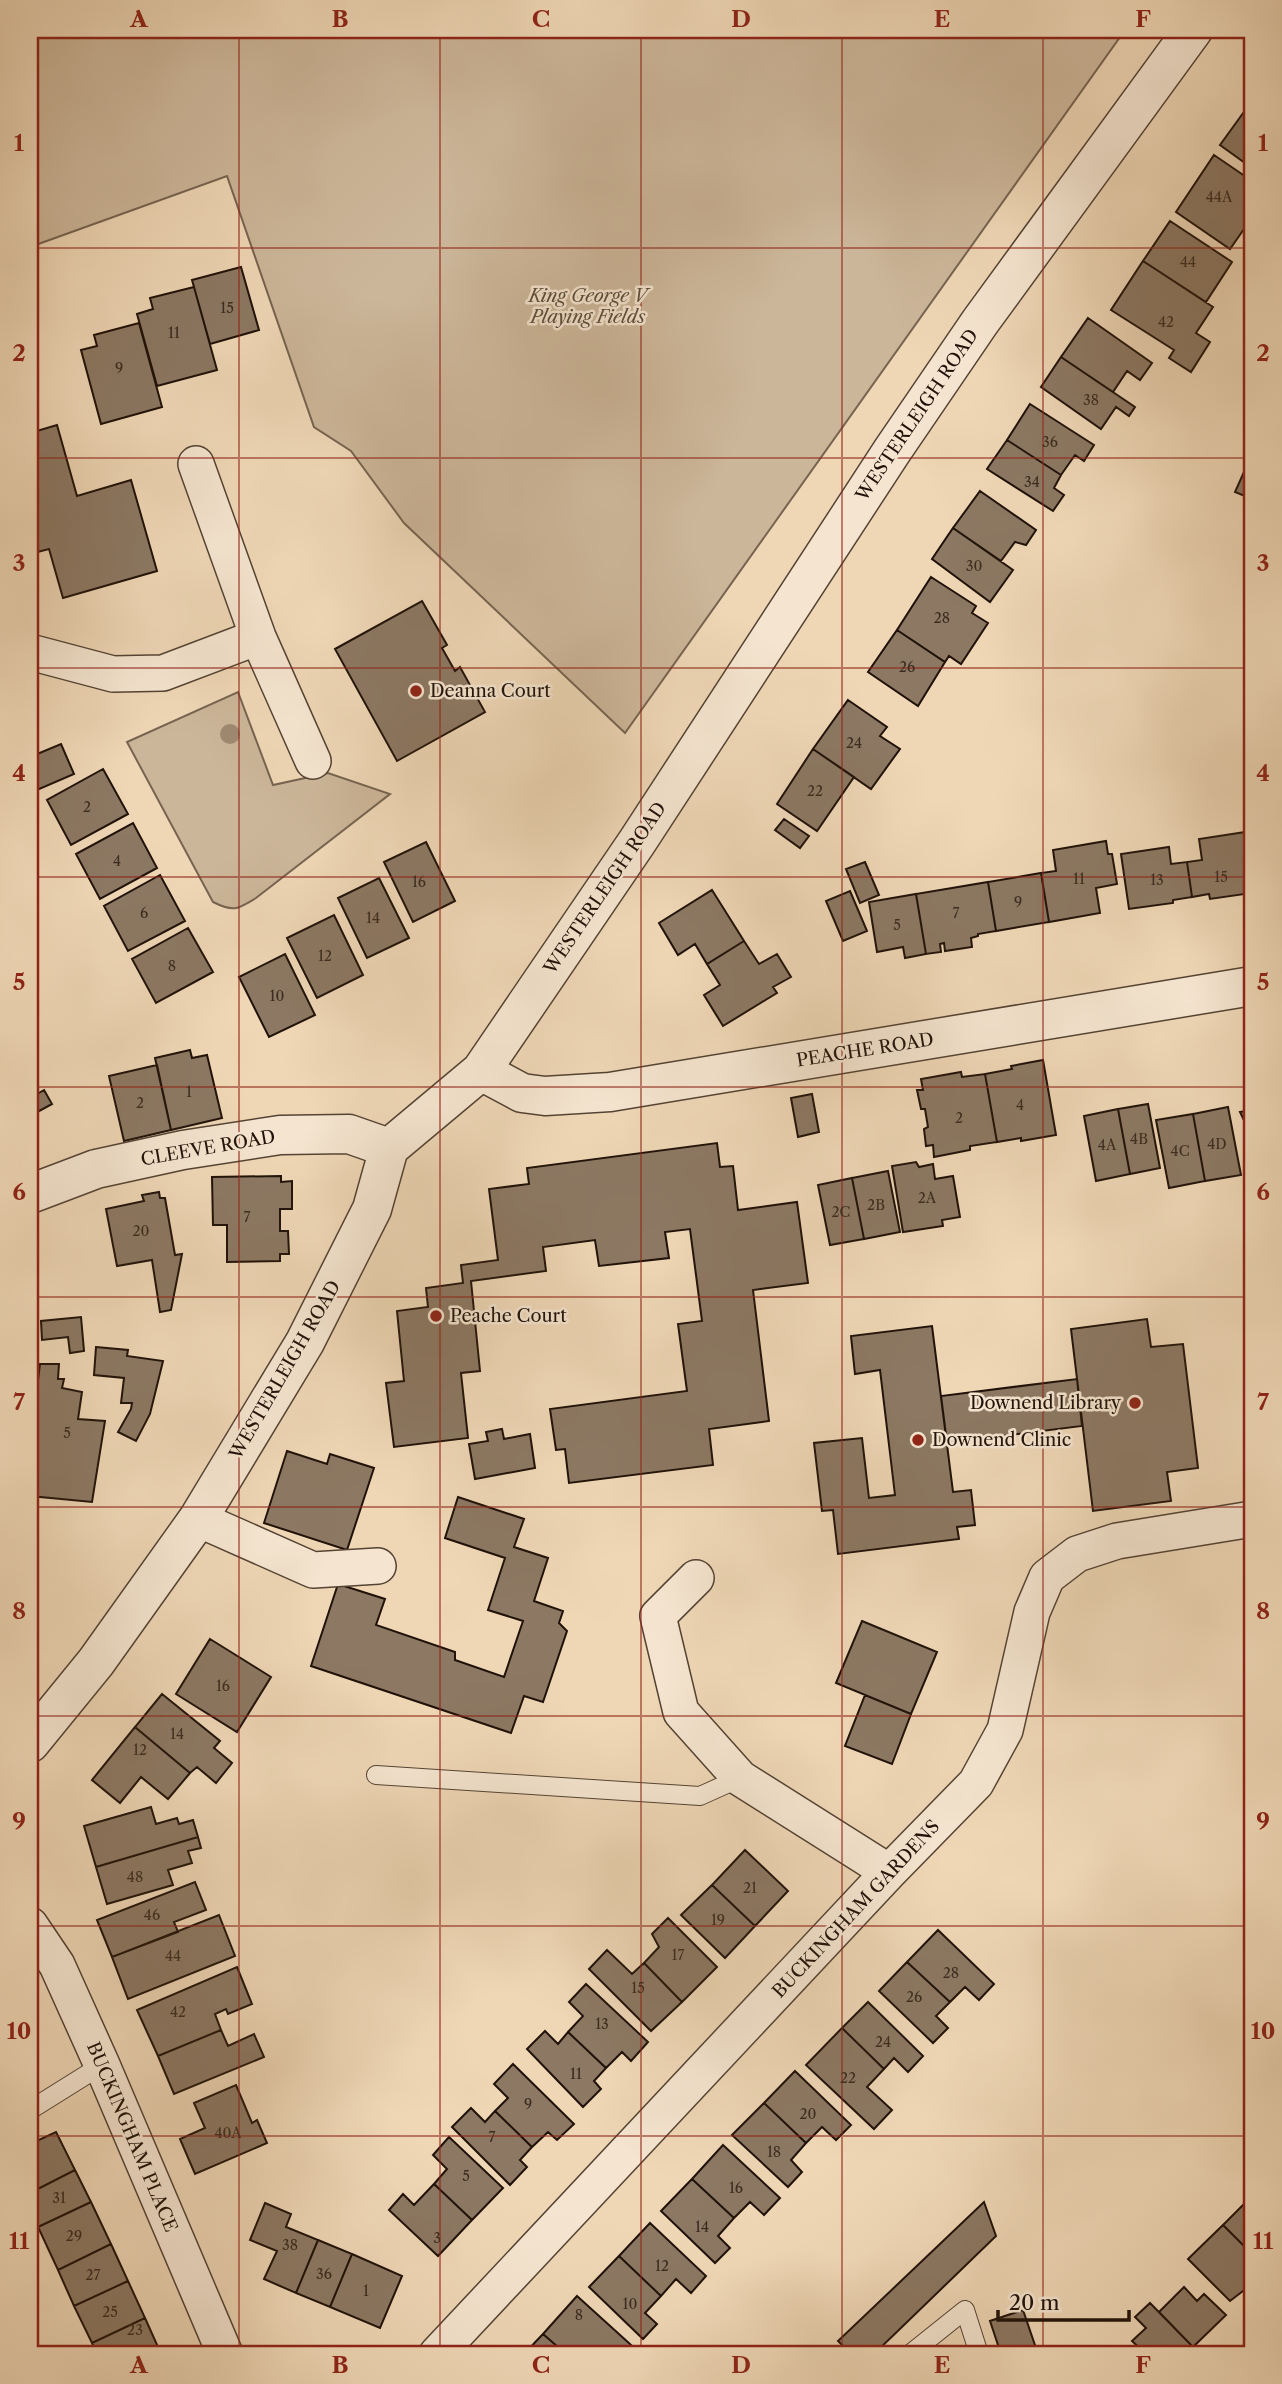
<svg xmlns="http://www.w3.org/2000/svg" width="1282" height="2384" font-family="'Libre Caslon Text',serif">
	<rect width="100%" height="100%" fill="#efd7b6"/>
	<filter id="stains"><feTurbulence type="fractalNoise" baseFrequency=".00286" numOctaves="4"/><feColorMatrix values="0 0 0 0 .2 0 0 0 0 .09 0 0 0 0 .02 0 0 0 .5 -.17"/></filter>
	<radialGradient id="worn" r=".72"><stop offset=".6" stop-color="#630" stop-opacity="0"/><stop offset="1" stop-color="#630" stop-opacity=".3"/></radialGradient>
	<path fill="#ccb699" stroke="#766451" stroke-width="2" d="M30,30H1125L625,733L404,523L351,451L314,427L227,176L30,247Z
		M238,692L273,785L328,773L390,794L256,898C237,910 233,912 213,902L127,742Z"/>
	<path fill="#8c7863" stroke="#201209" stroke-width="2" d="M1246,109L1252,113V168L1220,145Z
		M1214,155L1252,181V234L1244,229L1230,249L1176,212Z
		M1170,221L1232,262L1206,302L1143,261Z
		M1143,261L1213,307L1196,333L1210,342L1191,372L1169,358L1174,350L1111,310Z
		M241,267L259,330L210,344L192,280Z
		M194,287L217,370L157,386L137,314L153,309L150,298Z
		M1088,318L1152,363L1140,380L1127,371L1113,392L1061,357Z
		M139,323L162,407L101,424L81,350L97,346L94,335Z
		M1061,357L1135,407L1129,416L1116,407L1101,429L1041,387Z
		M1030,404L1094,445L1084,461L1075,455L1061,475L1007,440Z
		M57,425L77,496L131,480L157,571L63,598L49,549L30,554V433Z
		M1007,440L1061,475L1054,488L1064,495L1053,511L987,469Z
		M1248,463L1252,464V499L1235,492Z
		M980,491L1036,530L1026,545L1015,542L1001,561L953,528Z
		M953,528L1013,570L990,602L932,559Z
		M931,577L976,606L972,613L988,623L961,664L949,656L945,662L897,630Z
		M422,601L447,645L442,648L455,671L460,667L485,712L397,761L335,649Z
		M897,630L945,662L918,706L868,672Z
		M848,700L887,727L880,736L900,749L871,789L813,749Z
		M61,744L74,774L30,793V757Z
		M813,749L854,777L817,831L777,804Z
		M103,769L128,814L71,845L47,800Z
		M784,819L809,836L800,848L775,830Z
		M133,823L157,868L100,899L76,854Z
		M1252,831V893L1210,899L1209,894L1192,897L1187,862L1202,860L1199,839Z
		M1106,841L1108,854H1112L1117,884L1096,888L1100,913L1049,922L1041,873L1056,871L1053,850Z
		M426,842L455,901L413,922L384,862Z
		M1169,847L1171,864L1187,862L1192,897L1173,900V903L1129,909L1121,854Z
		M865,862L879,895L860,903L846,869Z
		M1041,873L1049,922L996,931L988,882Z
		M160,875L185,921L128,951L104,906Z
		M379,878L409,938L367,958L338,898Z
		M988,882L996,931L978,934V936L971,938L972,947L945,951L944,943L940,944L941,952L926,954L916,894Z
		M712,890L744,941L707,964L695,944L678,955L659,923Z
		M850,891L867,931L843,941L826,901Z
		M916,894L926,954L905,958L903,947L877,952L869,902Z
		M334,915L363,975L317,998L287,938Z
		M188,928L213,972L156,1003L132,959Z
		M744,941L759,964L777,954L791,977L773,987L777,993L723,1026L704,995L720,985L707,964Z
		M285,954L315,1015L269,1037L239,977Z
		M190,1050L192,1058L207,1055L222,1118L171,1130L155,1058Z
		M1043,1060L1056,1135L1021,1141V1138L997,1142L985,1074L1012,1069L1011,1066Z
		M157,1065L171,1130L124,1141L109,1076Z
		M961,1072L962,1077L985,1074L997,1142L970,1146V1150L934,1157L933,1145L926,1146L924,1129L928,1127L925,1109H921L917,1090H923L921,1079Z
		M44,1090L52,1104L30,1116V1094L32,1097Z
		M812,1094L819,1132L798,1137L791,1098Z
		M1148,1104L1160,1168L1130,1174L1118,1109Z
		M1228,1107L1241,1175L1205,1181L1193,1114Z
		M1118,1109L1130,1174L1096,1181L1084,1116Z
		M1252,1110V1135H1251L1240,1112Z
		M1193,1114L1205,1181L1169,1188L1156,1120Z
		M717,1143L720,1167L733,1166L738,1210L797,1202L808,1283L753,1290L769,1421L709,1429L713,1465L569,1483L565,1449L556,1450L550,1409L687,1391L678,1324L702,1321L690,1229L665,1232L669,1258L599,1266L595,1240L543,1247L546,1271L471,1281L480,1371L461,1373L468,1438L394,1447L386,1383L404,1381L397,1311L428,1307L426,1288L463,1283L461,1265L498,1260L489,1189L529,1184L527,1168Z
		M916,1162L919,1167L933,1164L935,1179L953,1176L960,1217L942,1220L943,1226L903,1232L892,1166Z
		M888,1171L900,1232L864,1239L852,1178Z
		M281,1176V1182L292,1181V1209H280V1231H288L289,1254H280V1261L227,1262V1225H213L212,1177Z
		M852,1178L864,1239L830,1245L818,1185Z
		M159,1192L160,1198H165L175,1255L182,1254L171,1310L160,1312L152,1260L117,1266L106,1209L144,1201L142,1195Z
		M81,1317L84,1351L70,1353L68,1337L42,1340L41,1321Z
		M1147,1319L1151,1347L1183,1344L1198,1468L1167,1472L1171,1501L1093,1511L1071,1329Z
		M932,1326L953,1492L971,1490L975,1525L957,1527L959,1539L838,1554L833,1510L822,1511L814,1443L862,1438L869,1498L895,1495L880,1370L855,1374L851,1336Z
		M96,1347L128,1350L127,1356L163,1361L150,1414L136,1441L118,1432L131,1409L132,1403H121L124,1378L94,1375Z
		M40,1364H59L58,1379H64L62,1388L82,1392L78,1419L105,1421L92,1502L30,1496V1445Z
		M1077,1379L1082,1426L947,1443L941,1396Z
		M502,1429L504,1439L530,1434L535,1468L475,1479L469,1444L488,1441L486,1432Z
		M287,1451L327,1464L330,1454L374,1468L347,1550L264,1523Z
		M458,1497L524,1519L514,1547L548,1558L534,1601L563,1611L559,1623L567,1631L543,1702L524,1696L511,1733L311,1666L338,1584L385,1599L376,1625L455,1652V1660L504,1677L523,1621L488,1610L505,1558L445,1538Z
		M862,1621L937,1652L911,1714L836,1683Z
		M210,1639L271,1677L237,1732L176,1694Z
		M162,1694L220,1741L214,1748L232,1763L216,1783L197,1767L190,1773L135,1727Z
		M865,1695L911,1714L892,1764L845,1746Z
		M135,1727L190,1773L168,1799L141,1777L120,1803L92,1780Z
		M151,1807L156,1824L177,1818L179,1824L193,1820L198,1837L96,1867L84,1826Z
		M198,1837L201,1848L188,1851L192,1863L168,1870L173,1885L107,1904L96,1867Z
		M745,1850L788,1891L755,1926L712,1885Z
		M195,1882L206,1910L174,1922L178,1932L112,1957L97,1920Z
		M712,1885L755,1926L725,1958L681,1915Z
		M219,1915L235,1956L128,1999L112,1957Z
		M668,1918L717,1967L682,2002L644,1963L659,1947L652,1934Z
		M938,1930L994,1984L979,2000L965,1987L950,2002L907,1962Z
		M607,1950L632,1974L644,1963L682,2002L651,2031L589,1969Z
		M907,1962L950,2002L936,2016L948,2028L933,2043L879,1991Z
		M237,1967L252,2004L228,2014L226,2009L215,2014L221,2030L158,2056L137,2010Z
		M586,1984L648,2042L631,2061L622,2052L606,2068L568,2032L583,2016L569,2002Z
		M868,2002L923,2056L908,2072L894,2058L884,2069L842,2028Z
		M842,2028L884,2069L867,2087L892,2110L874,2129L806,2065Z
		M221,2030L228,2046L254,2034L264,2057L174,2094L158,2056Z
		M545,2031L558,2044L568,2032L606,2068L594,2081L601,2089L583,2107L527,2049Z
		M513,2064L574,2124L557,2140L548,2132L532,2147L495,2111L508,2098L494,2084Z
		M795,2071L851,2125L836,2140L822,2127L806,2143L764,2103Z
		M236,2085L252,2123L257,2120L267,2143L195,2174L180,2139L205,2128L194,2103Z
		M764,2103L806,2143L791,2160L802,2172L788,2187L732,2135Z
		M471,2108L485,2122L495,2111L532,2147L520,2160L527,2167L510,2185L452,2127Z
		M56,2132L75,2170L30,2193V2144Z
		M449,2137L503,2188L472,2220L434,2184L447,2169L433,2155Z
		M723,2145L780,2198L764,2215L750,2202L734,2218L692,2179Z
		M75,2170L91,2202L38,2227L30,2210V2193Z
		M692,2179L734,2218L718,2236L730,2248L715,2263L661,2211Z
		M434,2184L472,2220L438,2256L389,2210L403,2194L414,2205Z
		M1249,2199L1252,2202V2254L1223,2225Z
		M91,2202L111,2244L58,2270L38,2227Z
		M984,2202L996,2236L874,2354H851L838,2341Z
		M265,2203L291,2214L286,2227L318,2240L296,2293L264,2279L277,2251L250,2240Z
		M650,2223L706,2276L691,2293L676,2279L661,2296L619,2256Z
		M1223,2225L1252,2254V2284L1230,2301L1188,2259Z
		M318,2240L352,2254L330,2307L296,2293Z
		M111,2244L128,2281L74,2306L58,2270Z
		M352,2254L402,2276L380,2328L330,2307Z
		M619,2256L661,2296L645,2313L657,2324L643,2339L589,2287Z
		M128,2281L145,2318L92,2343L74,2306Z
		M1184,2287L1197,2301L1204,2294L1226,2315L1193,2347L1159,2312Z
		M577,2296L641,2354H566L543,2334Z
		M1150,2303L1193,2347L1185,2354H1146L1132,2341L1146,2328L1135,2317Z
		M1023,2310L1038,2354H1001L990,2321Z
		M145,2318L158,2347L142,2354H97L92,2343Z
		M543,2334L566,2354H524Z"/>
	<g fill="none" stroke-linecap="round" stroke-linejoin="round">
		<g stroke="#544334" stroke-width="20">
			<path id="service" d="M376,1775L700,1796L740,1778
				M30,2110L102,2065
				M910,2354L965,2310L979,2354"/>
		</g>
		<g stroke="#544334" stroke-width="38">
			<path id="minor" d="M196,464L258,637L313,761
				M30,652L113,674L163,673L258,637
				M198,1519L313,1570L378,1566
				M696,1578L658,1616L681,1712L740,1778L889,1872
				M30,1925L57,1965L102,2065L225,2354
				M437,2354L889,1872L976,1783L1005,1730L1032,1612L1047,1577L1077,1554L1117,1541L1252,1519"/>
		</g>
		<g stroke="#544334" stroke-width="41">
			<path id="tertiary" d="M481,1071L522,1093L545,1096L610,1092L1252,986
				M30,1194L96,1169L183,1150L280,1135L349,1134L389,1148
				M30,1743L96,1662L198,1519L305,1342L372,1209L389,1148L481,1071L637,842L892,451L980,322L1193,30"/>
		</g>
		<use href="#service" stroke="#f5e5d0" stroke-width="18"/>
		<use href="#minor" stroke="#f5e5d0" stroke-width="35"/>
		<use href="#tertiary" stroke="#f5e5d0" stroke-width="38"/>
	</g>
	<circle fill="#9e8a72" cx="230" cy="734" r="10"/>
	<path fill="none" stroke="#8f2418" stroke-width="2" stroke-opacity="0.55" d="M239,30V2354M440,30V2354M641,30V2354M842,30V2354M1043,30V2354M30,248H1252M30,458H1252M30,668H1252M30,877H1252M30,1087H1252M30,1297H1252M30,1507H1252M30,1716H1252M30,1926H1252M30,2136H1252"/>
	<g fill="#8f2418" stroke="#f5e5d0" stroke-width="2.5">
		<circle cx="416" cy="691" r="7"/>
		<circle cx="436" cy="1316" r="7"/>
		<circle cx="1135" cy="1403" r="7"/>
		<circle cx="918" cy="1440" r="7"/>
	</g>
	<g text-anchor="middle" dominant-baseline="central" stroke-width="5" stroke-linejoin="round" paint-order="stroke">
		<g font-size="14" fill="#3b2c20">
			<text x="1219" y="197">44A</text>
			<text x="1188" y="262">44</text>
			<text x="227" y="308">15</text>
			<text x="1166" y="322">42</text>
			<text x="174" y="333">11</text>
			<text x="119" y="368">9</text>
			<text x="1091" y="400">38</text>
			<text x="1050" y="442">36</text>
			<text x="1032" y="482">34</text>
			<text x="974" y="566">30</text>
			<text x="942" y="618">28</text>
			<text x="907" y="667">26</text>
			<text x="854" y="743">24</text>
			<text x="815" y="791">22</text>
			<text x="87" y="807">2</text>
			<text x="117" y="861">4</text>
			<text x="1221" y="877">15</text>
			<text x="1079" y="879">11</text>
			<text x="1157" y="880">13</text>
			<text x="419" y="882">16</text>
			<text x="1018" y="902">9</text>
			<text x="144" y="913">6</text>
			<text x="956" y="913">7</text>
			<text x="373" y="918">14</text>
			<text x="897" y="925">5</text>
			<text x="325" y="956">12</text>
			<text x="172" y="966">8</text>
			<text x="277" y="996">10</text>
			<text x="189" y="1092">1</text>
			<text x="140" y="1103">2</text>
			<text x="1020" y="1105">4</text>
			<text x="959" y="1118">2</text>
			<text x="1139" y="1139">4B</text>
			<text x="1217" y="1144">4D</text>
			<text x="1107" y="1145">4A</text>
			<text x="1180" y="1151">4C</text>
			<text x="927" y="1198">2A</text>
			<text x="876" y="1205">2B</text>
			<text x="841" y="1212">2C</text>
			<text x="247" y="1217">7</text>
			<text x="141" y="1231">20</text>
			<text x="67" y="1433">5</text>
			<text x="223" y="1686">16</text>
			<text x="177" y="1734">14</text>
			<text x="140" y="1750">12</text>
			<text x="135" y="1877">48</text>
			<text x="750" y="1888">21</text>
			<text x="152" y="1915">46</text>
			<text x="718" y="1920">19</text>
			<text x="678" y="1955">17</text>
			<text x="173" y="1956">44</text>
			<text x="951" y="1973">28</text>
			<text x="638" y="1988">15</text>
			<text x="914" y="1997">26</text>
			<text x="178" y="2012">42</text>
			<text x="602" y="2024">13</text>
			<text x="883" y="2042">24</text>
			<text x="576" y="2074">11</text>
			<text x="848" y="2078">22</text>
			<text x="528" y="2104">9</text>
			<text x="808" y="2114">20</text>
			<text x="228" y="2133">40A</text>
			<text x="492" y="2137">7</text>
			<text x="774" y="2152">18</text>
			<text x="466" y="2176">5</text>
			<text x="736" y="2188">16</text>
			<text x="59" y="2198">31</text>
			<text x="702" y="2227">14</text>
			<text x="74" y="2236">29</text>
			<text x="437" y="2238">3</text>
			<text x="290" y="2245">38</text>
			<text x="662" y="2266">12</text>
			<text x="324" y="2274">36</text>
			<text x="93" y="2275">27</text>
			<text x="366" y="2291">1</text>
			<text x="630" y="2304">10</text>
			<text x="110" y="2312">25</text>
			<text x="579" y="2315">8</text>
			<text x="135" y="2330">23</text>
		</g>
		<g font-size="18" font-style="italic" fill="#5c4b3b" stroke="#f5e5d0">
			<text x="588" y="296">King George V<tspan x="588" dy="21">Playing Fields</tspan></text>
		</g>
		<g font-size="18" fill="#201209" stroke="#f5e5d0">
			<text transform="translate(917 415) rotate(-56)">WESTERLEIGH ROAD</text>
			<text transform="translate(605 888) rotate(-56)">WESTERLEIGH ROAD</text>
			<text transform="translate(865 1050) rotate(-9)">PEACHE ROAD</text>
			<text transform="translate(208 1148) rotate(-10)">CLEEVE ROAD</text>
			<text transform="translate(285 1370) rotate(-60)">WESTERLEIGH ROAD</text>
			<text transform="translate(856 1909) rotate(-47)">BUCKINGHAM GARDENS</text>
			<text transform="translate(132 2137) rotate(67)">BUCKINGHAM PLACE</text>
		</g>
		<g font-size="18" fill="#201209" stroke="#f5e5d0" text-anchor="start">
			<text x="430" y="691">Deanna Court</text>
			<text x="450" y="1316">Peache Court</text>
			<text x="1121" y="1403" text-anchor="end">Downend Library</text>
			<text x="932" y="1440">Downend Clinic</text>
		</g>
	</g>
	<rect width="1282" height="2384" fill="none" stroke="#efd7b6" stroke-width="77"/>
	<path d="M998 2310v10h131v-10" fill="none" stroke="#201209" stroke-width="3.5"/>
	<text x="1009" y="2310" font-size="21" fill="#201209" stroke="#f5e5d0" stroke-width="5" paint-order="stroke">20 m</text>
	<rect x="38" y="38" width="1206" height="2308" fill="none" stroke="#8f2418" stroke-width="2.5"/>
	<g font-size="23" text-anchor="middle" font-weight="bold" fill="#8f2418">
		<text x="139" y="27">A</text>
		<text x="340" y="27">B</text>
		<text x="541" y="27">C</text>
		<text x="741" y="27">D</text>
		<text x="942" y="27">E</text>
		<text x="1143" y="27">F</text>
		<text x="19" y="151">1</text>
		<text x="1263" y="151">1</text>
		<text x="19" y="361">2</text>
		<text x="1263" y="361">2</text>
		<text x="19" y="571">3</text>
		<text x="1263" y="571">3</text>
		<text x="19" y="781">4</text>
		<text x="1263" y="781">4</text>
		<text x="19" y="990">5</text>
		<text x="1263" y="990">5</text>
		<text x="19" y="1200">6</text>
		<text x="1263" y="1200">6</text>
		<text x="19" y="1410">7</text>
		<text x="1263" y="1410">7</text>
		<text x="19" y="1619">8</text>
		<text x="1263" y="1619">8</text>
		<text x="19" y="1829">9</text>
		<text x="1263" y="1829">9</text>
		<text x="19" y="2039">10</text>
		<text x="1263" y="2039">10</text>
		<text x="19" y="2249">11</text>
		<text x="1263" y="2249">11</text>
		<text x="139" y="2373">A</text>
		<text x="340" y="2373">B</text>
		<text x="541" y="2373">C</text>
		<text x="741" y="2373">D</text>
		<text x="942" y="2373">E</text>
		<text x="1143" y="2373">F</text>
	</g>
	<rect width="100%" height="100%" filter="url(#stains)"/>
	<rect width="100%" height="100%" fill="url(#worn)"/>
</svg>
